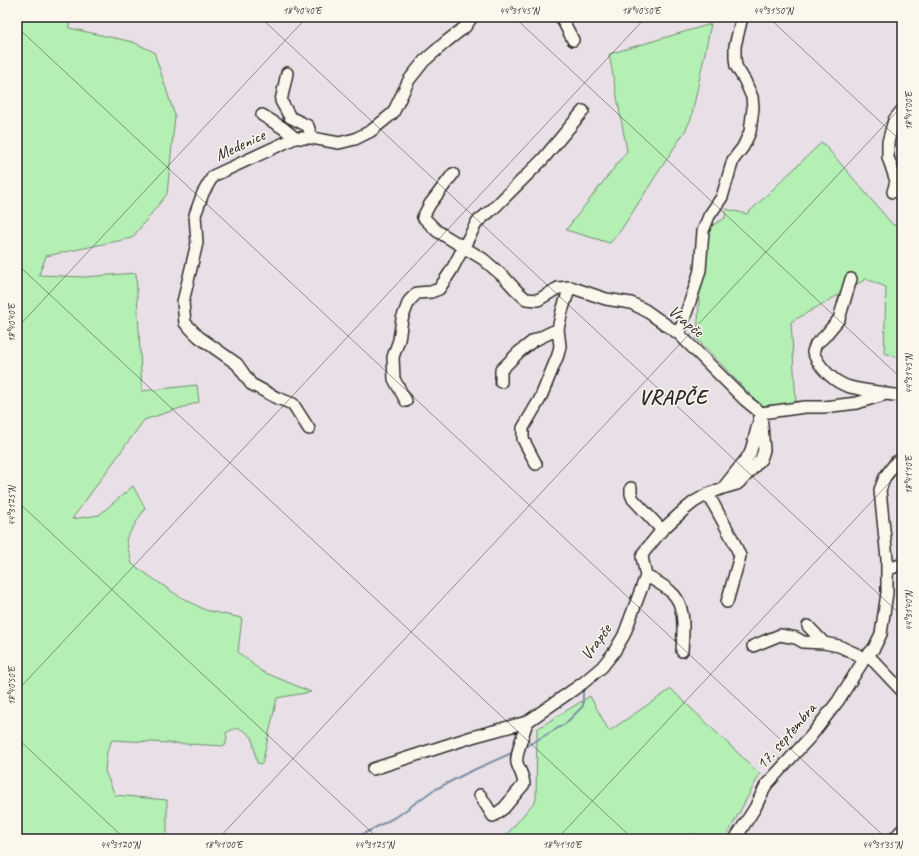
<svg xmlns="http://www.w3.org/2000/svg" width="919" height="856" font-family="Caveat,sans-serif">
	<rect width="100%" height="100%" fill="#e8e0e6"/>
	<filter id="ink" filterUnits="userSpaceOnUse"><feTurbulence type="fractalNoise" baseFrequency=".025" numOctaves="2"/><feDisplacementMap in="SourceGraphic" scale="8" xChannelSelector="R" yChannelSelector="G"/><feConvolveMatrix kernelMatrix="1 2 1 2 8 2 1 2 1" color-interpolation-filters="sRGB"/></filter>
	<g filter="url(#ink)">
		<path fill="#b4efb4" stroke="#708d70" d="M17,17H69V28L133,42L154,52L175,116L167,194L132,238L46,256L39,275L84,277L136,273L142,391L197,385L199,402L144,420L72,519L99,515L133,486L145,508L126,539L132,564L177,595L205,610L242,618L238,652L261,671L311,692L277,698L262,764L257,763L252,737C242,729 238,725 226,733L227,739L225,746L112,740L107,752L105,771L115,795L167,800V839H17Z
			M711,24L691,119L685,131L621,230L610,243L566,230L627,151L609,54Z
			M821,143H823L893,225L902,226V359L884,353L886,287L866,279L791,322L796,403L761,406L697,339L703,231L725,218L726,209L747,214Z
			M671,689L760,774L725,839L692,834L684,839H503L536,800L537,729L590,696L609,731Z"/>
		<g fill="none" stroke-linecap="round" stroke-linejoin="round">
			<path stroke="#7b92a7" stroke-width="2" d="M523,748L565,724L583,706V688
				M354,839L399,815L432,791L469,772L514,752"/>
			<g stroke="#2b2b2b" stroke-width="14">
				<path id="minor" d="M561,17L573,40
					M287,73L281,101L290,117L308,126L312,138
					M262,115L283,128L295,138
					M453,174L430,204L423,217L437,231L483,259L505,278L516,290L526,299L538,300L558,288L570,287L606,299L631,303L645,310L679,334L745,400L761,413L754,440L750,454L723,488
					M893,192L896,181L888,157V142L894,120L902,110
					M851,279L839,319L824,337L816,344L813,352C819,367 834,383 850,387C861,390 873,391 884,393
					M679,334L695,287L700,270L703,231L709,216L722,197L733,160L743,147L750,132L753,108L752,97L745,81L736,66L735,58V46L742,17
					M501,382V370L519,352L533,341L558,329
					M406,401L394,379L393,357L399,340L402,319L409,301L417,293L431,292L439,289L451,271L477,222L494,208L543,159L583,111
					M309,429L293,404L277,398L251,384L237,364L199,337L185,323L183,302L197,243L195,215L203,193L213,176L295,138H312L339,143L355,139L371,131L393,113L409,80L424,61L447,41L465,27L472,17
					M536,464L523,439V428L540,399L558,355L560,346L558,329L562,311L570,287
					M631,488V494L633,499L662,530
					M708,494L733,540L740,556L727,602
					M887,570L902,564
					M646,576C654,580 663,585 670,591C687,604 683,633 682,651
					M808,626L824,643L839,646L865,658
					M753,646L780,635L796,638L803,642L824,643
					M868,655L902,691
					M373,769L472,737L527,722L583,683L602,667L614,652L624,635L646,576L642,557L644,552L662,530L684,510L694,502L708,494L723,488L737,484L743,479L761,459L764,450L761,413L805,407H824L857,403L886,394L902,396
					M480,795L493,816L504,808L524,784C523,774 519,770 517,763C515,755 525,730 527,722
					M735,839L755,808L766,785L811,736L838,701L865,658L874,648L881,634L887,593V559L880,490L885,477L896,462L902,460
					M894,839L902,830"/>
			</g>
			<use href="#minor" stroke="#fbf7ec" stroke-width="11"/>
		</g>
	</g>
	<path fill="none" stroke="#2b2b2b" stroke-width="1" stroke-opacity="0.45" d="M260,17L902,616M514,17L902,379M768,17L902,142M17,27L887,839M17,264L633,839M17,328L307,17M17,501L379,839M17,691L646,17M17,738L125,839M218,839L902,106M557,839L902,469M896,839L902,833"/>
	<g text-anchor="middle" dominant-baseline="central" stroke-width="3" stroke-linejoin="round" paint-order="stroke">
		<g font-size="17" fill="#2b2b2b" stroke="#fbf7ec">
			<text transform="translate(240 145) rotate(-25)">Medenice</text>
			<text transform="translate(686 321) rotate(39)">Vrapče</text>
			<text transform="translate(596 642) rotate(-54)">Vrapče</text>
			<text transform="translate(786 736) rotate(-49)">17. septembra</text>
		</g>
		<g font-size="21" font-weight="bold" letter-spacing="1" fill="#2b2b2b" stroke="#fbf7ec">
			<text x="673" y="397">VRAPČE</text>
		</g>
	</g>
	<rect width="919" height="856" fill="none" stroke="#fbf7ec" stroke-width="44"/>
	<rect x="22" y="22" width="875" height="812" fill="none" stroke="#2b2b2b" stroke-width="1.5"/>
	<g font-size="10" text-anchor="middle" fill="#2b2b2b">
		<text x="302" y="14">18°40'40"E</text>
		<text x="519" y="14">44°31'45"N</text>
		<text x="641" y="14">18°40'50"E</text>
		<text x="773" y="14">44°31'50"N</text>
		<text transform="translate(908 111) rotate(-90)" y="4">18°41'00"E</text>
		<text transform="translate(11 323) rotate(-90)" y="4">18°40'40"E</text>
		<text transform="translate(908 374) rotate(-90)" y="4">44°31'45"N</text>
		<text transform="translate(908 475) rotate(-90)" y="4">18°41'10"E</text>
		<text transform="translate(11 506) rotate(-90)" y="4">44°31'25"N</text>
		<text transform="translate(908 611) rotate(-90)" y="4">44°31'40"N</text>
		<text transform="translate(11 686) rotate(-90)" y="4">18°40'50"E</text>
		<text x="120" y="848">44°31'20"N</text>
		<text x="223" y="848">18°41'00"E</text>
		<text x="374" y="848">44°31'25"N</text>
		<text x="562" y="848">18°41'10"E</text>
		<text x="882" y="848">44°31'35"N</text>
	</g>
</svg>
